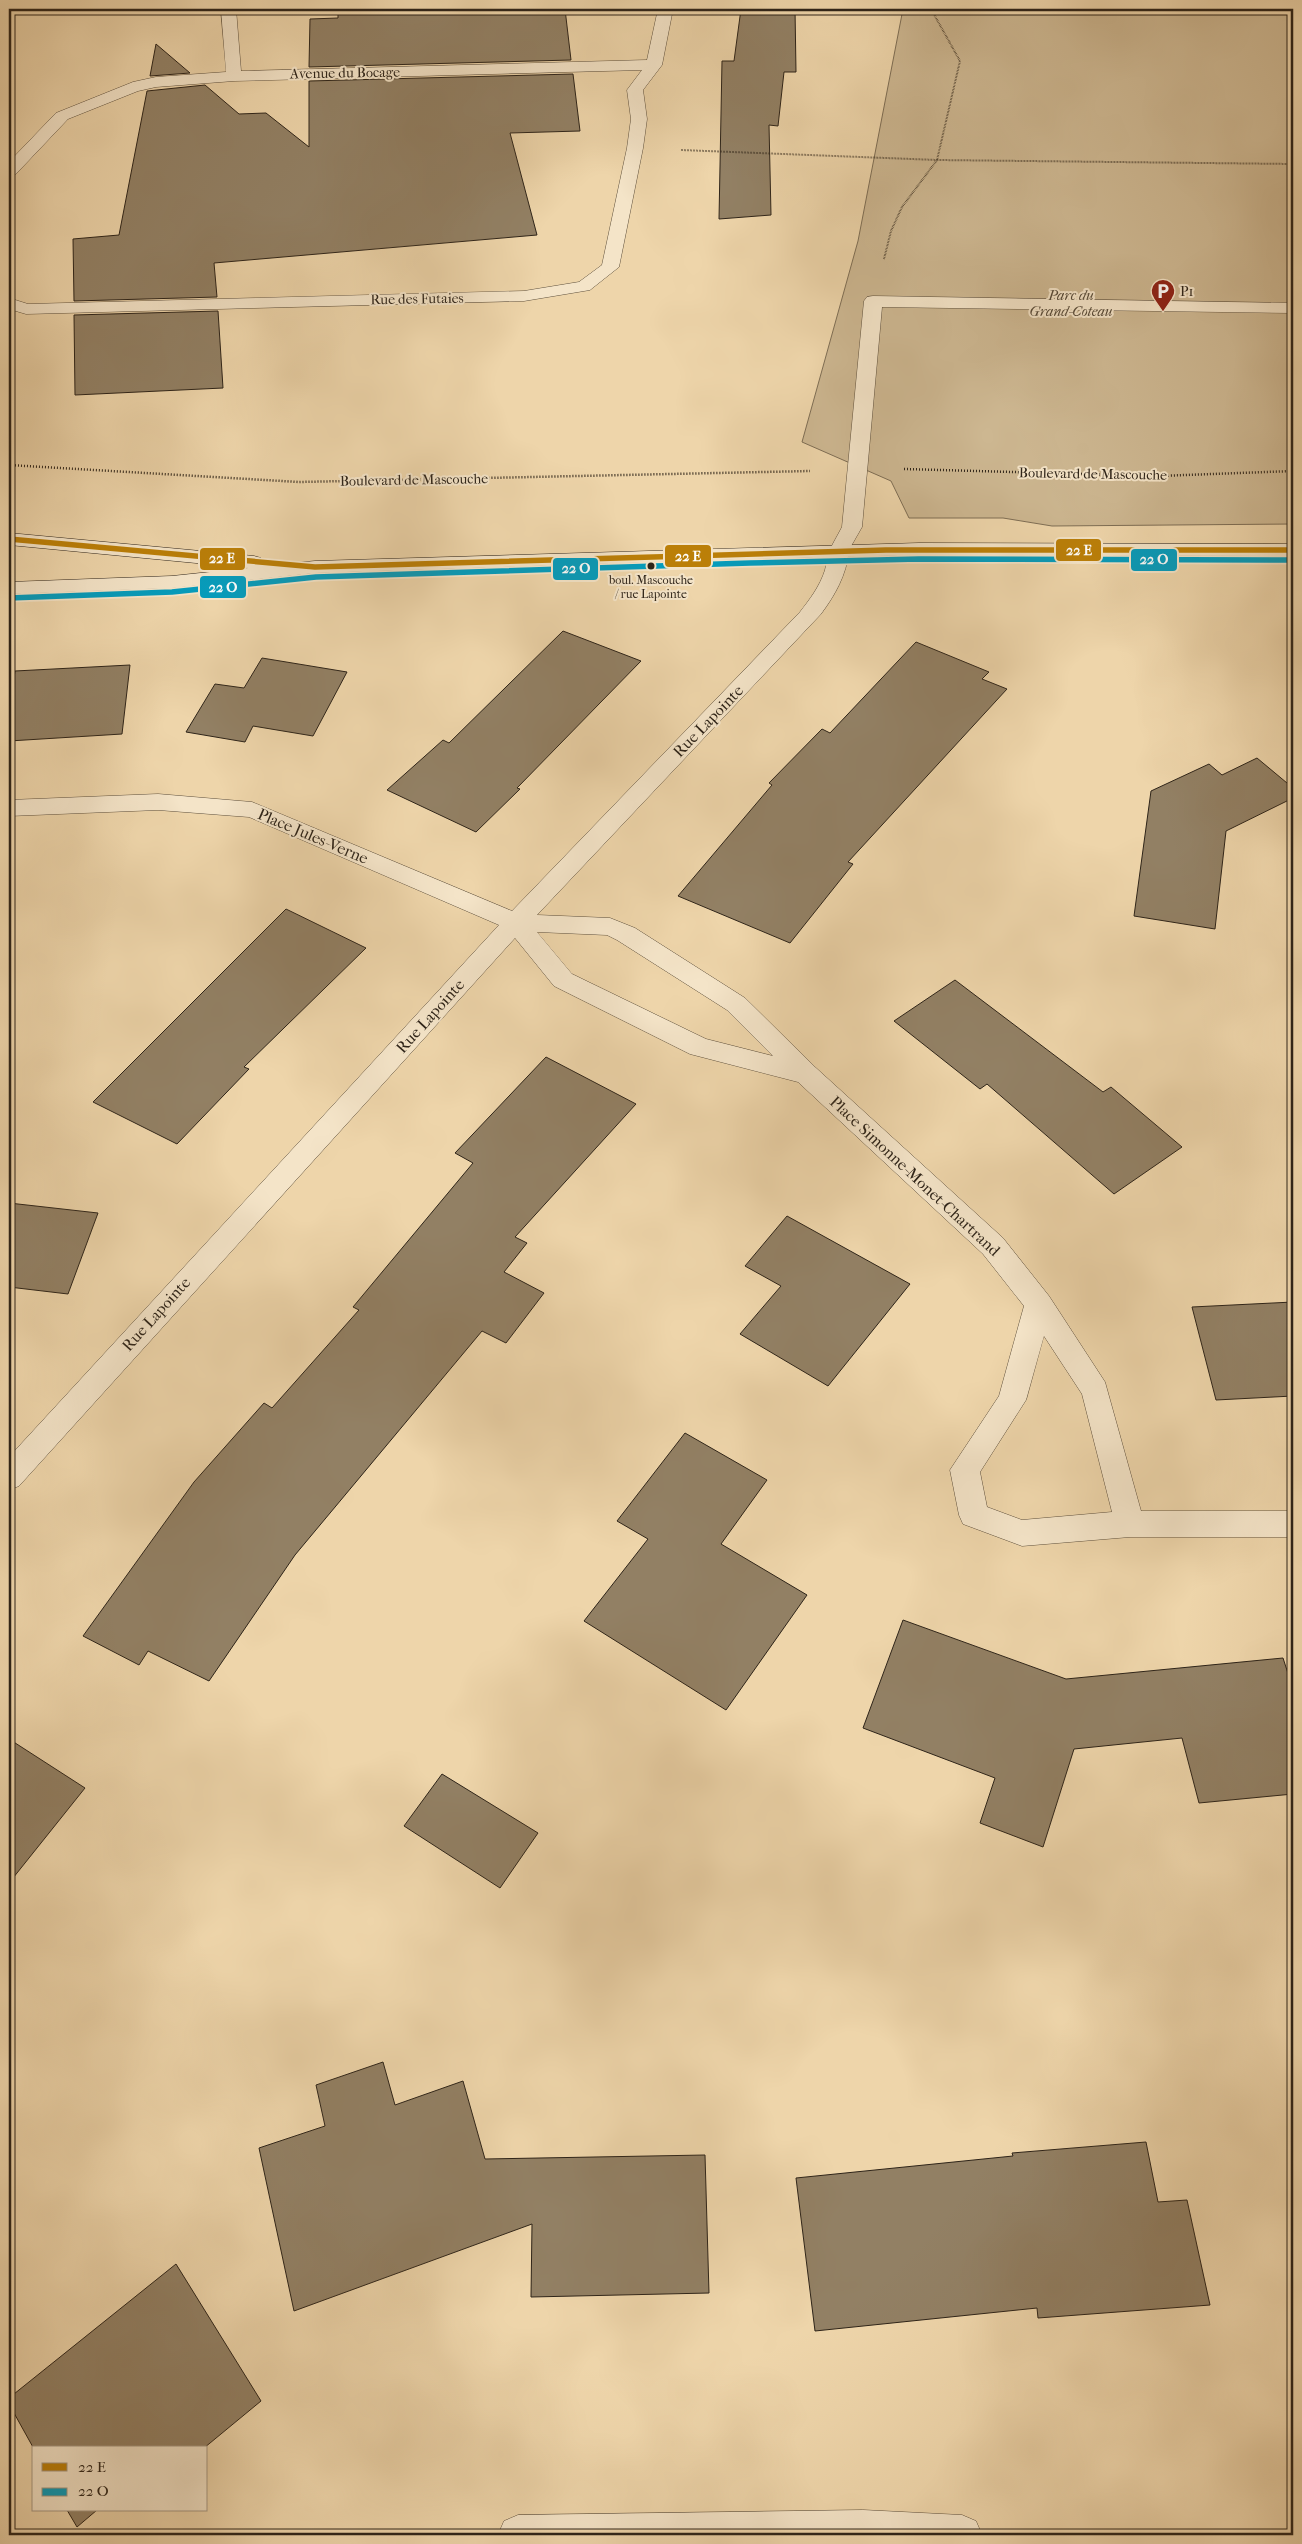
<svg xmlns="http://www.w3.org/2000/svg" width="1302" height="2544" font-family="'IM FELL French Canon',serif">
	<rect width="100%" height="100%" fill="#eed5aa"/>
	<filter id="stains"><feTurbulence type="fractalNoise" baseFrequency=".004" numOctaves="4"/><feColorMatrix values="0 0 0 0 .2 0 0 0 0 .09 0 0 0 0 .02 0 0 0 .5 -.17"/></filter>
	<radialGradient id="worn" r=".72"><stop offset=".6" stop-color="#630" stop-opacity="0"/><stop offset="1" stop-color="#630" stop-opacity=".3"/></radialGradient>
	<path fill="#cdb791" stroke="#7e6e55" d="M903,9H1293V524L1052,526L1003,518H909L891,481L802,442L858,241Z"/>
	<path fill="#928064" stroke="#2e2419" d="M426,9H565L571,60L309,67L310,19L338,18V12Z
		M741,9H795L796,72H784L778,126L769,125L771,215L719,219L722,61H734Z
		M156,44L190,73L150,76Z
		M573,74L580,131L510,133L537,235L214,263L217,297L74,301L73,239L119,235L147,91L205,85L239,114L266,113L309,147V81Z
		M218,311L223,388L75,395L74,315Z
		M563,631L641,661L517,788L520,789L476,832L387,790L443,740L449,743Z
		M916,642L989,672L982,679L1007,689L848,862L853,864L790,943L678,896L772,785L769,783L822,729L830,733Z
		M262,658L347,672L313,736L253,726L245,742L186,732L215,684L244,688Z
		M130,665L122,734L9,741V711L15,671Z
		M1257,758L1293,788V798L1226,831L1215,929L1134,916L1151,791L1209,764L1222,775Z
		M286,909L366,948L244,1067L249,1069L177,1144L93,1102Z
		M955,980L1103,1092L1111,1087L1182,1147L1114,1194L987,1084L980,1089L894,1021Z
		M546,1057L636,1104L515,1237L527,1243L504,1272L544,1293L506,1343L482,1331L295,1555L209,1681L148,1651L139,1665L83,1636L194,1482L264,1403L272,1408L359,1310L353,1307L473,1163L455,1153Z
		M9,1203L98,1213L68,1294L9,1287Z
		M787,1216L910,1284L828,1386L740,1334L781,1286L745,1266Z
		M1293,1302V1396L1216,1400L1192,1307Z
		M685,1433L767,1480L721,1544L807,1595L726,1710L584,1621L648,1539L617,1521Z
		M903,1620L1066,1679L1283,1658L1293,1689V1794L1199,1803L1182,1738L1074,1749L1043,1847L980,1823L995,1778L863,1728Z
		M9,1739L85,1788L9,1883Z
		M442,1774L538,1833L500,1888L404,1826Z
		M383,2062L395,2105L463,2081L485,2159L705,2155L709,2293L531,2297L532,2224L294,2311L259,2148L325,2126L316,2085Z
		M1146,2142L1158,2202L1187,2200L1210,2305L1038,2318L1037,2308L815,2331L796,2178L1013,2156L1012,2153Z
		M176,2264L261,2401L204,2448L34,2449L9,2404V2398Z
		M67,2510H97L77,2527Z"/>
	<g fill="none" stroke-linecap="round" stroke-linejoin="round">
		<g stroke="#5e503d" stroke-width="1">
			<path id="lane" d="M873,296L1293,303V313L882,307L862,527L846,555L839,557L832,555L829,551L842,527L864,301L867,297Z"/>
		</g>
		<g stroke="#5e503d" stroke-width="1">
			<path id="street" d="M221,9H236L241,71L647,60L658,9H673L662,65L643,90L647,119L643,148L619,267L590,290L524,301L26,314L9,309V298L28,304L524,291L579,282L602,265L627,148L631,119L627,90L642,70L234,81L156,87L138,91L68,119L15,175L9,176V162L56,113L133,82L156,77L226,72Z
				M839,545L846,547L849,551C846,576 835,595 821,614L537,915L610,918L635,928L745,998L815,1067L1003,1238L1049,1296L1105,1382L1141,1511H1293V1537H1130L1022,1546L963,1524L959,1515L950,1470L999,1396L1024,1306L983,1254L798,1082L690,1054L554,986L515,938L19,1486L9,1490V1457L499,925L249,817L158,810L9,816V800L158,794L252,802L512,911L800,612C810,599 820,586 825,570C827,562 827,553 832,547ZM537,932L607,935L617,940L727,1010L773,1056L706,1039L572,974ZM1044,1336L1082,1394L1112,1512L1022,1520L987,1507L980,1472L1026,1400Z
				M863,2510L962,2515L976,2521L982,2535H498L504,2521L518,2515Z"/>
		</g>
		<g stroke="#2e2419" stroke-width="1">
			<path id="secondary" d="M9,533L254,556L261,558L264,562L261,566L315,561L919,543L1293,544V556L919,555L750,559L315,573L172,588L9,594V582L172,576L248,568L9,545Z"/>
		</g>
		<path stroke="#2e2419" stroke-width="2" stroke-dasharray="0.5 1" stroke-linecap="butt" d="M681,150L937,160L1293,164
			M884,259L891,231L902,207L937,160L960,61L931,9"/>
		<path stroke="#2e2419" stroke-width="2.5" stroke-dasharray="1 2" stroke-linecap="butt" d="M9,465L299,482L810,471
			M904,469L1159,476L1293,471"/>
		<use href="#lane" fill="#f4e4c8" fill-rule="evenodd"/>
		<use href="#street" fill="#f4e4c8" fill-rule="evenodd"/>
		<use href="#secondary" fill="#f4e4c8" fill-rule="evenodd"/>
		<g stroke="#f4e4c8" stroke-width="9">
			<path id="bus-1" d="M9,539L315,567L886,550H1293"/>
		</g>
		<g stroke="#f4e4c8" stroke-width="9">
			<path id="bus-2" d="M9,598L172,592L316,577L750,563L919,559L1293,560"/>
		</g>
		<use href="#bus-1" stroke="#bb7f08" stroke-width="5.5"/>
		<use href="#bus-2" stroke="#059cbc" stroke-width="5.5"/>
	</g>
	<defs>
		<g id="parking-pin" transform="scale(1.25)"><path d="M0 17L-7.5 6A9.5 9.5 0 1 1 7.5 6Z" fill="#8f2418" stroke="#f4e4c8"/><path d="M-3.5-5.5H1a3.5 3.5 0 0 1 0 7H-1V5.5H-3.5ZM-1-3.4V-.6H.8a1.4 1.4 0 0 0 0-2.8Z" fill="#fff"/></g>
	</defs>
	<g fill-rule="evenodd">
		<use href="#parking-pin" x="1163" y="291"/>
	</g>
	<circle fill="#2e2419" stroke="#f4e4c8" stroke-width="2" cx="651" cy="566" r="4.5"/>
	<g text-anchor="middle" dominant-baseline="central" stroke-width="4" stroke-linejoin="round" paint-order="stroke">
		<g font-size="12" fill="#2e2419" stroke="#f4e4c8">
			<text x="651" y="580">boul. Mascouche<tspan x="651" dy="14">/ rue Lapointe</tspan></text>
		</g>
		<g font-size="14" fill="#2e2419" stroke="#f4e4c8">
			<text transform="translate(345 73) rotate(-1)">Avenue du Bocage</text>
			<text transform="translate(417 299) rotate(-1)">Rue des Futaies</text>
			<text transform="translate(1093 474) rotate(1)">Boulevard de Mascouche</text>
			<text transform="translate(414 480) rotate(-1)">Boulevard de Mascouche</text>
		</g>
		<g font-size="14" fill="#2e2419" stroke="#f4e4c8" text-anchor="start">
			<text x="1180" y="291">P1</text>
		</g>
		<g font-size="14" font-style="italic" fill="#564937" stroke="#f4e4c8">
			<text x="1071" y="295">Parc du<tspan x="1071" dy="16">Grand-Coteau</tspan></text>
		</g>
		<g font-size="16" fill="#2e2419" stroke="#f4e4c8">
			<text transform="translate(708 721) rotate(-46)">Rue Lapointe</text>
			<text transform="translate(313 836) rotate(23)">Place Jules-Verne</text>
			<text transform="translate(430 1016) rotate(-48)">Rue Lapointe</text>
			<text transform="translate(915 1176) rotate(43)">Place Simonne-Monet-Chartrand</text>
			<text transform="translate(156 1314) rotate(-48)">Rue Lapointe</text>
		</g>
	</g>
	<g stroke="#f4e4c8" stroke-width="2">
		<rect x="1055" y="538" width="47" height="24" rx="5" fill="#bb7f08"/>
		<rect x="664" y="544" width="48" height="24" rx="5" fill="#bb7f08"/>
		<rect x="199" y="547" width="47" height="24" rx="5" fill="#bb7f08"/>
		<rect x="1130" y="548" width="48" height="24" rx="5" fill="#059cbc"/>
		<rect x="552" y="557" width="47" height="24" rx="5" fill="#059cbc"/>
		<rect x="199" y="575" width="48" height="24" rx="5" fill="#059cbc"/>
	</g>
	<g font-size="14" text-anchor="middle" font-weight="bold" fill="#fff">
		<text x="1079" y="555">22 E</text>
		<text x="688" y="561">22 E</text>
		<text x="222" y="563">22 E</text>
		<text x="1154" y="564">22 O</text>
		<text x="576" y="573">22 O</text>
		<text x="223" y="592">22 O</text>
	</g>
	<rect width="1302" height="2544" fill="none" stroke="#eed5aa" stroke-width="30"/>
	<rect x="10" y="10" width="1282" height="2524" fill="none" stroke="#2e2419" stroke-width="2.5"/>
	<rect x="15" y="15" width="1272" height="2514" fill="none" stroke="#2e2419"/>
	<rect x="32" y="2446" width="175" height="65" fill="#f4e4c8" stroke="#a59782"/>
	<rect x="42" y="2463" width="25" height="8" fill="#bb7f08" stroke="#a59782"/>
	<text x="78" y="2472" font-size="15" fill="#2e2419">22 E</text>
	<rect x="42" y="2488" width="25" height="8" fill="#059cbc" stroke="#a59782"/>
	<text x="78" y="2496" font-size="15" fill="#2e2419">22 O</text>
	<rect width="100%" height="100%" filter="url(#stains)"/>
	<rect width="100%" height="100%" fill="url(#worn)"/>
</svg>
